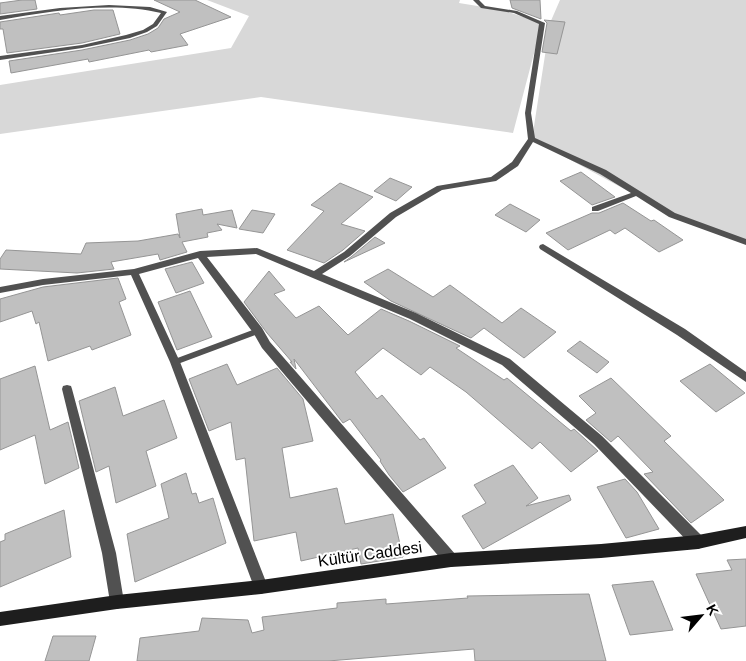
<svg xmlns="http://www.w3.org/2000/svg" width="746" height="661" font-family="Arial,sans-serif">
	<rect width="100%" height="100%" fill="#fff"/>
	<path fill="#d8d8d8" d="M207,0H460L459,3L502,10L542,23L513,133L261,97L0,134V85L231,48L249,16Z
		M560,0H746V242L672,215L532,139L550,23Z"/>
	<path fill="#c0c0c0" stroke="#959595" d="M22,0H35L37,9L0,14V3Z
		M154,0H195L231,17L180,34L188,45L151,52L149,50L89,62L88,59L11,73L9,61L82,50L130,40L148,34L158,28L164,19L180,12Z
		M510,0H540L541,19L512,8Z
		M94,10H113L120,34L82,43L7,53L3,29H0V22L59,13L60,15Z
		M544,20L565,22L557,54L542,52L547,23Z
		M581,172L615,197L592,205L560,181Z
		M390,178L412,187L396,201L374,191Z
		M340,183L373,197L341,224L365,231L343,250L324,263L287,250L324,211L311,205Z
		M623,203L651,221L654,220L683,240L659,252L625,228L615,234L610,230L568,250L546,233L592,213H599Z
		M510,204L540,220L526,232L495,215Z
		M202,209L203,215L232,210L237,228L217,224L222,230L207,233L208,237L182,242L187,252L160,260L158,254L111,262L114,269L77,273L0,269V259L6,250L81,254L86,243L138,241L178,234L180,238L176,214Z
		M252,210L275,214L263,233L239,229Z
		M375,237L385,243L344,262L351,257Z
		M192,262L204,283L176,293L165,269Z
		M388,269L433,297L450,285L502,323L521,308L556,332L524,358L484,328L471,338L391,301L364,282Z
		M269,271L285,290L274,294L296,318L319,306L348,335L381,309L409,321L460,346L456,348L504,380L507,378L571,431L574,429L598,451L571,472L540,442L532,449L466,392L430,367L421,375L383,348L355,372L377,399L382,395L420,440L424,438L446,468L403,492L389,475L380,461L381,460L350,419L343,423L294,359L296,369L290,362H292L267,333L244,302Z
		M118,278L126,299L119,302L131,335L92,350L90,346L48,361L39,322L36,324L32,311L0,322V299L43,287Z
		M190,291L212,337L177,350L158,302Z
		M580,341L609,362L597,373L567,351Z
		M227,364L237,385L277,368L303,399L313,441L282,448L290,498L337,488L345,524L393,514L403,557L361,564L358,548L301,561L296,532L254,541L245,458L236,460L231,422L209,431L189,379Z
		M710,364L745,393L716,412L680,381Z
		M35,366L50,430L68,422L79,468L45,484L35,435L0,450V379Z
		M611,378L671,436L664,441L724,500L691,523L644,474L653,472L618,436L611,442L586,420L596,413L579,396Z
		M115,387L123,416L164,400L177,438L146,451L156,486L116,503L109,466L96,472L79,401Z
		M513,465L538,498L526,506L569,495L571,500L483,549L462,516L486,503L474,485Z
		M186,473L192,494L196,493L199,503L213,498L226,543L135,582L127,534L169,518L161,484Z
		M625,479L637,492L659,529L626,538L597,487Z
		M64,510L71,557L0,587V542L5,540V534Z
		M746,559V626L721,629L696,574L732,570L727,560Z
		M653,581L673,630L630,635L612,585Z
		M589,594L606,661H475L474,649L328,661H137L140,638L199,631L202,618L248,620L252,633L264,630L262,617L337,608V603L386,599V604L468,598L467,596Z
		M53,636H96L89,661H45Z"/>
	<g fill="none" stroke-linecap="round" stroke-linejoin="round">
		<path fill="#515151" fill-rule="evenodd" d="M258,328L262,331L261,333L175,365L172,364L171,362L172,360Z"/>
		<path fill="#515151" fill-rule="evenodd" d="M473,0H479L485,6L517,11L545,23L531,113L535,138L606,170L675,213L746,239V245L669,217L636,196L598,211H592V207L631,193L600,174L533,142L518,166L496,181L442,190L396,217L350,256L322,274L416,313L510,359L602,436L703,537L705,542L703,547L698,549L693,547L594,444L502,365L410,319L256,254L207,257L262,328L270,342L456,555L458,560L456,565L451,567L446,565L262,348L254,334L198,258L139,274L180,362L268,587L266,592L261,594L256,592L254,587L170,362L131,275L43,285L0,293V287L43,279L134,269L200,251L257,248L314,271L344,252L390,213L437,186L491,177L512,162L528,139L525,113L539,24L514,13L481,8Z
			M109,5L150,7L167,12L157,26L147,32L130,38L82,48L0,60V56L82,45L126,35L143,30L153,24L161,13C112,1 50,11 0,20V16L60,8Z
			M543,244L685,329L746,372V382L677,335L540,249L539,247L540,245Z
			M67,385L71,386L72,389L116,553L124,602L122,607L117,609L112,607L110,602L102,553L62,389L63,386Z"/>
		<path fill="#1e1e1e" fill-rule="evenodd" d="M746,526V538L698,549L601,558L451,567L261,594L117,609L0,626V612L117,595L261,580L451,553L601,544L698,535Z"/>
	</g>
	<g text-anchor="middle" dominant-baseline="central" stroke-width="4" stroke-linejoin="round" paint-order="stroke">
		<g font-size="16" fill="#000" stroke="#fff">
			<text transform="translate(370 554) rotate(-8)">Kültür Caddesi</text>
		</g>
	</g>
	<g transform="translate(701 616) rotate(62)" stroke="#ffffff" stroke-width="4" paint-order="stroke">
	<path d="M0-4L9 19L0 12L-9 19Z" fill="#000000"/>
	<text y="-8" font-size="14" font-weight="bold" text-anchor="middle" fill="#000000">K</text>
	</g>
</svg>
